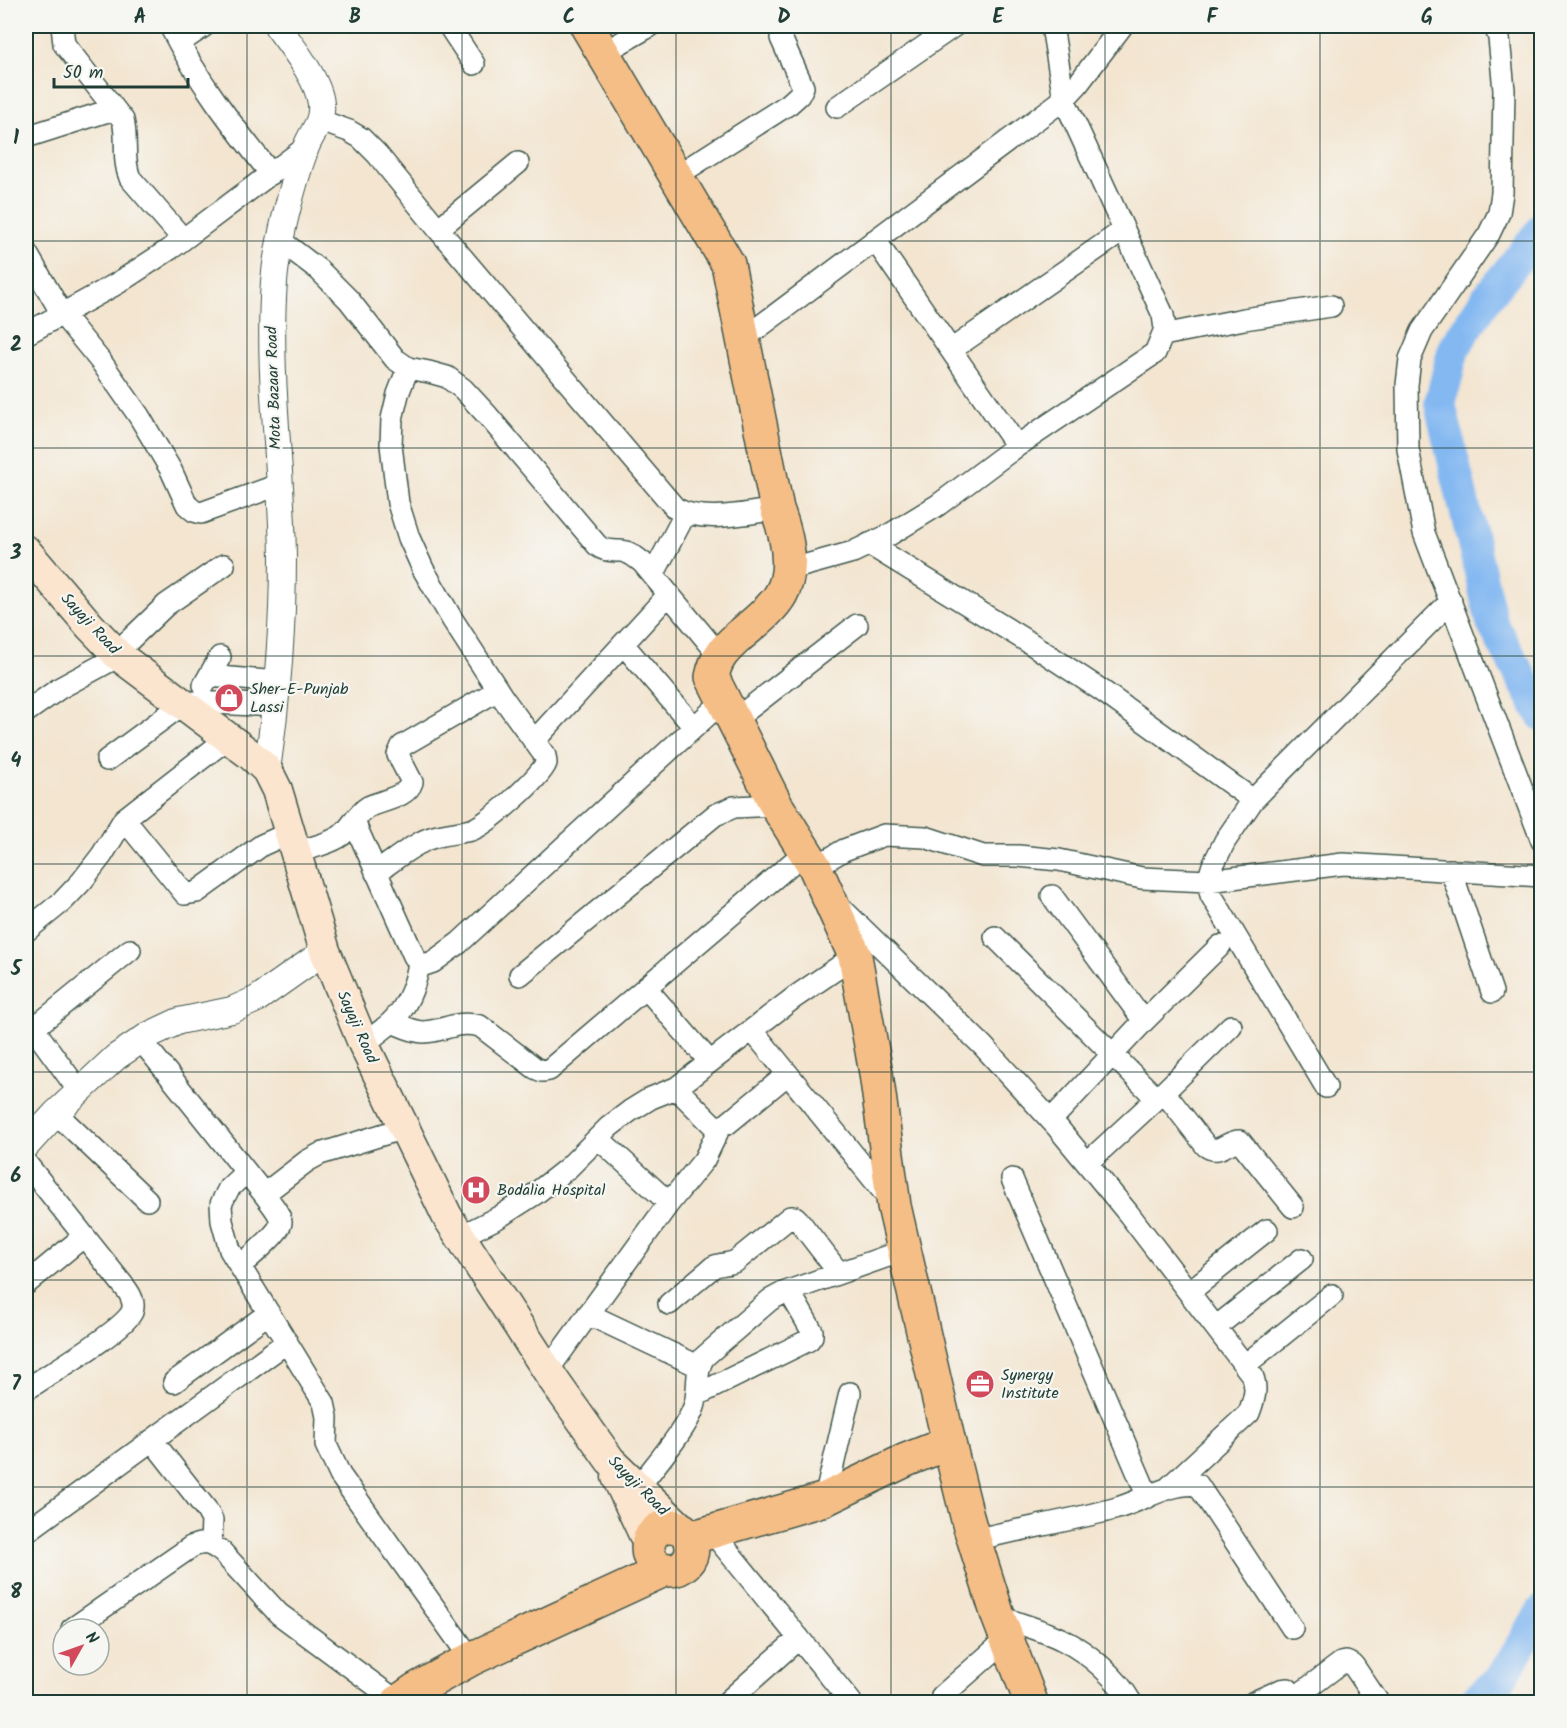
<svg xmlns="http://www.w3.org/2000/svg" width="1567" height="1728" font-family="Kalam,sans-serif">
	<rect width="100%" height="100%" fill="#f6f6f2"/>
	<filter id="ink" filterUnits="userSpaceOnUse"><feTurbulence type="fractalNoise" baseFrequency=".0167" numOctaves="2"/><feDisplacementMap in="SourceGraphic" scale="12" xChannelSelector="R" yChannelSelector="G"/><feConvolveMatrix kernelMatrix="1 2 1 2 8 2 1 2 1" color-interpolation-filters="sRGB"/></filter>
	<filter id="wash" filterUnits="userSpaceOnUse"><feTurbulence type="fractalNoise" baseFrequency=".008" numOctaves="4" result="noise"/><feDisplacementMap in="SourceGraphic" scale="24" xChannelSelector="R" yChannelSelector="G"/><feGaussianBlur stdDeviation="1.35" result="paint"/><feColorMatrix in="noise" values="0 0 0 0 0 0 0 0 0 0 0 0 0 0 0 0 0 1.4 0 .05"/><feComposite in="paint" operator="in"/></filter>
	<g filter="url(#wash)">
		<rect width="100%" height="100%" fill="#f3e5d0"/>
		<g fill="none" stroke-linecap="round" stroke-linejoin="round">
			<path stroke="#83b8f1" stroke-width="32" d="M1542,229L1485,300L1454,348L1440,404L1492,623L1542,715
				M1473,1702L1500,1680L1542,1611"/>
		</g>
	</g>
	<g filter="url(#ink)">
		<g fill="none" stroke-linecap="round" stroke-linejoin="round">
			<g stroke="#3f564b" stroke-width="24">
				<path id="minor" d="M62,26L64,44L123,120C128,140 122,160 130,178L183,239
					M170,26C197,80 233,126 271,174
					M449,26L474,64
					M1495,26L1499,38L1504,90L1502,193L1499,213L1489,234L1422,331L1410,359L1407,385L1408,449L1424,533L1542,841
					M179,43L204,26
					M603,53L650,26
					M837,107L954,26
					M321,121L349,131L361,138L377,154L438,229L675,508C702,524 747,513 777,509
					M26,137L114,109
					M676,176L789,104L799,95L803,87L781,38
					M438,229L518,163
					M875,240L1017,446
					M281,241L319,270L349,300L395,359L408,368L429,372L447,377L463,389L488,416L597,545C605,552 610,550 620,551C629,551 635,557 642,562L720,656
					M26,252L62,314L102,363L139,416L171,470L187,505L194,511L201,513L278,485
					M26,334L118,283L173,247L305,148
					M1163,335L1244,319L1331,306
					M743,339L1064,99L1078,84L1122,26
					M951,350L1124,230
					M869,544L1030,643L1101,690L1253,800
					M788,570L853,552L889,535L938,505L1017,446L1155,353L1165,329L1163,315L1064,99L1052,26
					M653,575L685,514
					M623,644L694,727
					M116,653L166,605L224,565
					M209,676L277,682
					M204,685L220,657
					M194,702L276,706
					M26,712L60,688L119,656
					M733,721L857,625
					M534,741L669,594
					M107,760L183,704
					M124,819L185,894L197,892L262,845L289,833
					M354,822L414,956L419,964L424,965L433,962L459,943L723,701
					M294,853C309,848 326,845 339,837C351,830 356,814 368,807C382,800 407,798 412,782L398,755L402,746L498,690
					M815,867L844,850L884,835L925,837L983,856H1018L1059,860L1142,878L1208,881L1343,864L1542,876
					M1451,870L1492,992
					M376,873C390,863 403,852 418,844C434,834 453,834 471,830C486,826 540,778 546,763L545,756L503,698L452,619L423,569L409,538L398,503L391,445L392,419L398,394L408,368
					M1052,896L1144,1021
					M840,907L983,1046L1058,1128L1128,1213L1252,1375C1258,1389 1254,1399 1249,1413L1167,1489
					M26,931L63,901L82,881L102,855L124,819L228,738
					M995,937L1157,1099
					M520,975L715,815L734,807L776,805
					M646,988L710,1062
					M26,1018L79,1091
					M392,1022C402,1026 413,1032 424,1032C446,1031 455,1020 480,1026L535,1068L542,1071L549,1070L805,852
					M34,1028L130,950
					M752,1030L892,1202
					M141,1040L264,1194C269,1201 280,1213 281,1222C282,1231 248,1259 240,1266
					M363,1043C397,1023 412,1003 419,964
					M1326,1087L1211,895L1208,881L1213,865L1225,841L1253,800L1451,601
					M676,1088L716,1128L727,1124L788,1074
					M1164,1092L1206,1146C1220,1156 1227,1140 1240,1141L1293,1207
					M56,1113L147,1200
					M1051,1120L1144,1021L1220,946
					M598,1138L669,1203
					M26,1163L127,1290C132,1297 135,1304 132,1312C122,1332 47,1375 26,1390
					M1087,1163L1164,1092L1231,1026
					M246,1172L229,1188L221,1204L222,1221L230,1250L324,1403L327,1417L326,1445L340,1475L471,1659
					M1012,1179L1148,1497
					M264,1194L307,1161L320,1154L404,1128
					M461,1236L499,1217L535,1194L568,1168L609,1127L630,1111L651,1098L676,1088L795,997L855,956
					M26,1284L84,1236
					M1189,1292L1267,1230
					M669,1304L713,1267C721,1263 728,1265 736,1261L790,1217H795L799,1221L839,1273
					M588,1314L698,1366
					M1216,1327L1302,1259
					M1245,1365L1332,1295
					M548,1370L669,1203L704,1160L720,1127
					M174,1382L269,1313
					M697,1395L809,1340L812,1336V1331L789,1291
					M152,1440L206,1509L212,1520L211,1544
					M638,1488C654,1466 686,1430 694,1407C700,1390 694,1373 704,1357L770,1300L783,1293L905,1250
					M825,1499L850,1393
					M26,1532L287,1342
					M713,1533L851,1702
					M974,1540C1020,1529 1068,1521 1114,1509C1140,1502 1172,1481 1198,1485L1292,1628
					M998,1616C1019,1624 1043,1630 1063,1640C1089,1653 1117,1678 1131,1702
					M72,1629L191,1547C205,1541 210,1543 222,1552L279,1614L398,1702
					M942,1696L1007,1639
					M1296,1697L1341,1663L1346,1662L1353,1665L1378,1702
					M727,1702L799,1638
					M1254,1702L1281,1690L1288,1689L1300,1702"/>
			</g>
			<g stroke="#3f564b" stroke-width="28">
				<path id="tertiary" d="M267,770C277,700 283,629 283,558C282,466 267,374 274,282C277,244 292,186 305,150C311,132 323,124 321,104C319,80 291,45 277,26
					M26,1146L56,1113L116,1057L149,1035L179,1021L232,1010L257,999L325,951"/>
			</g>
			<g stroke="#3f564b" stroke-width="33">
				<path id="secondary" d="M26,551L90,626L119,656L251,755L267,770L277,790L325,951L363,1043L447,1216L555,1382L610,1460L681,1528
					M617,1477L648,1543"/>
			</g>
			<g stroke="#3f564b" stroke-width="36">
				<path id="primary" d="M587,26L728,264L777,509C786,533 796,568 781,594C772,610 753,624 739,636C724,650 716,657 712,677L776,805L815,867L855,956L876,1073L894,1206L949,1443L969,1524L998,1616L1031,1702
					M648 1548a22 22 0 1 1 44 0a22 22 0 1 1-44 0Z
					M690,1538L825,1499L906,1460L949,1443
					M398,1702L415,1690L471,1659L664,1570"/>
			</g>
			<use href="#minor" stroke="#fff" stroke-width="21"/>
			<use href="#tertiary" stroke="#fff" stroke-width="26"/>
			<use href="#secondary" stroke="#fbe5cf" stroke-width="30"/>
			<use href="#primary" stroke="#f6be87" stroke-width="33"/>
		</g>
	</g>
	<path fill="none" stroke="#1f3d34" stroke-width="1.5" stroke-opacity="0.55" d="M247,26V1702M462,26V1702M676,26V1702M891,26V1702M1105,26V1702M1320,26V1702M26,241H1542M26,448H1542M26,656H1542M26,864H1542M26,1072H1542M26,1280H1542M26,1487H1542"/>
	<defs>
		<g id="shop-disc" transform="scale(1.5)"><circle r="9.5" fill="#d1495b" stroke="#f6f6f2"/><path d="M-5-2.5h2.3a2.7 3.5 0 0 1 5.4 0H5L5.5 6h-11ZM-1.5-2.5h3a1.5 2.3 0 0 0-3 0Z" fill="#fff"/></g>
		<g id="hospital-disc" transform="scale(1.5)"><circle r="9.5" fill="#d1495b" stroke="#f6f6f2"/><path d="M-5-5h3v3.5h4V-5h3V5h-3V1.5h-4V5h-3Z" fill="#fff"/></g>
		<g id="office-disc" transform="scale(1.5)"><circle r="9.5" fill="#d1495b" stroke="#f6f6f2"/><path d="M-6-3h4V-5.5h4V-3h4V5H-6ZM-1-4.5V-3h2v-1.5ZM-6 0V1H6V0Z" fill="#fff"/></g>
	</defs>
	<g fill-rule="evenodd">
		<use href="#shop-disc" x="229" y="698"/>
		<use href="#hospital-disc" x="476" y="1190"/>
		<use href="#office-disc" x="980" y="1384"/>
	</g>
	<g text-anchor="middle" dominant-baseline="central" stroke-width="4.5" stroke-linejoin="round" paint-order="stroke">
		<g font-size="16" fill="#1f3d34" stroke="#f6f6f2">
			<text transform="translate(274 388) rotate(-92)">Mota Bazaar Road</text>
			<text transform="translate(90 624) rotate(47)">Sayaji Road</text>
			<text transform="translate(357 1027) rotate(66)">Sayaji Road</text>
			<text transform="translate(638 1486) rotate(45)">Sayaji Road</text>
		</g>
		<g font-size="16" fill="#1f3d34" stroke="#f6f6f2" text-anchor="start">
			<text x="250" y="689">Sher-E-Punjab<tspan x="250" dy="18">Lassi</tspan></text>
			<text x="497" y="1190">Bodalia Hospital</text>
			<text x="1001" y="1375">Synergy<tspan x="1001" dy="18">Institute</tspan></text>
		</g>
	</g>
	<rect width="1567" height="1728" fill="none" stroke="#f6f6f2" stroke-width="66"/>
	<g transform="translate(81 1647) rotate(50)"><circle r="28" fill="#f6f6f2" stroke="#a0aca6" stroke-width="1.5"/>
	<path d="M0-4.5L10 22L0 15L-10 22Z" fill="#d1495b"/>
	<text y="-9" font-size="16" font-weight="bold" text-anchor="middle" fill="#1f3d34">N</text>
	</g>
	<path d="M54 78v9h134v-9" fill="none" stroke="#1f3d34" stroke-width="3"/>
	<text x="63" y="78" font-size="18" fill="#1f3d34" stroke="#f6f6f2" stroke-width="4.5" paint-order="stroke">50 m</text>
	<rect x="33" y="33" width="1501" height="1662" fill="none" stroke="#1f3d34" stroke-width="2"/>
	<g font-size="20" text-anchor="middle" font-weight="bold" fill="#1f3d34">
		<text x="140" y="23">A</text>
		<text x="355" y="23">B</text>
		<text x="569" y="23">C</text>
		<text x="784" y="23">D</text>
		<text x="998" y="23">E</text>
		<text x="1212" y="23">F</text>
		<text x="1427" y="23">G</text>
		<text x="16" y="144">1</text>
		<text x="16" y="351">2</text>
		<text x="16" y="559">3</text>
		<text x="16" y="767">4</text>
		<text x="16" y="975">5</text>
		<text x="16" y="1182">6</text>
		<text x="16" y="1390">7</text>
		<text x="16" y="1598">8</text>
	</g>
</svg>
